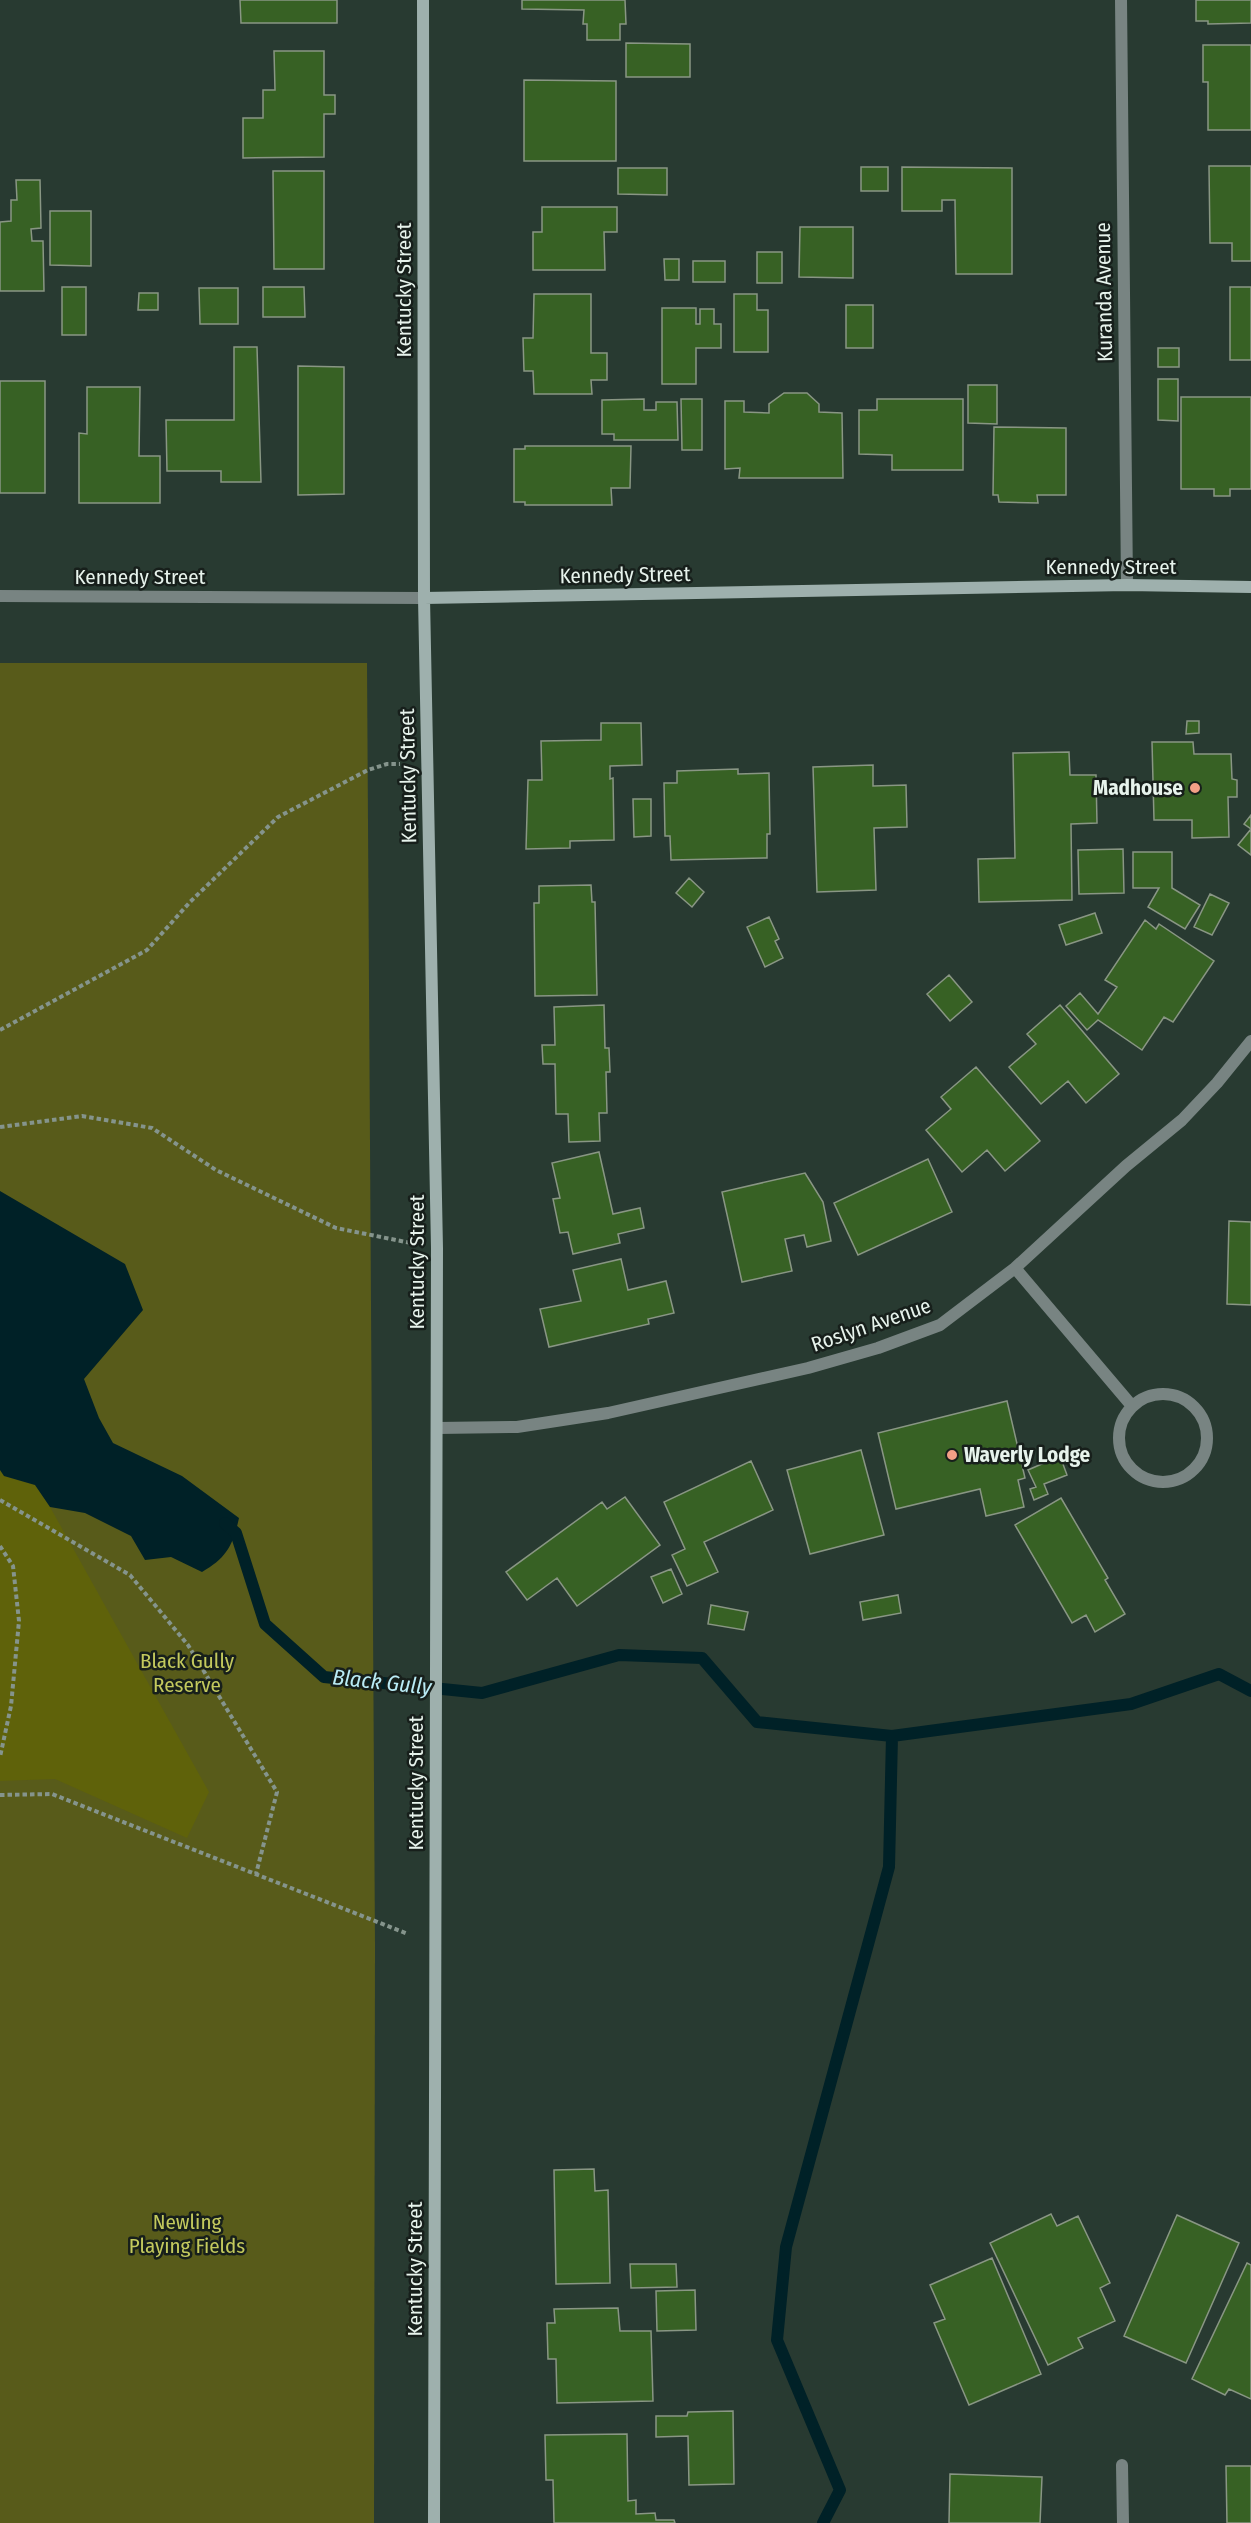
<svg xmlns="http://www.w3.org/2000/svg" width="1251" height="2523" font-family="'Fira Sans Condensed',sans-serif">
	<rect width="100%" height="100%" fill="#283a31"/>
	<path fill="#585b1a" d="M0,663H367L375,1946L374,2523H0Z"/>
	<path fill="#5f620a" d="M0,1470L4,1476L35,1485L50,1507L209,1792L187,1838L55,1779L0,1781Z"/>
	<path fill="#002127" d="M0,1191L125,1264L143,1310L84,1379L99,1418L113,1443L182,1476L239,1518C233,1546 226,1558 202,1572L171,1557L145,1560L131,1536L85,1513L50,1507L35,1485L4,1476L0,1470Z"/>
	<g fill="none" stroke-linecap="round" stroke-linejoin="round">
		<path stroke="#002127" stroke-width="12" d="M225,1523L236,1533L265,1624L324,1677L482,1693L619,1655L702,1658L757,1722L892,1736L1131,1704L1219,1674L1251,1691
			M823,2523L840,2490L777,2340L786,2247L889,1867L892,1736"/>
	</g>
	<path fill="#376124" stroke="#899684" stroke-width="1.5" d="M240,0H337V23H241Z
		M522,0H625L626,24H620V40H587V24H583L584,10L522,9Z
		M1196,0H1251V23L1208,24V21H1196Z
		M626,43L690,44V77H626Z
		M1203,45H1251V130H1208V82H1203Z
		M274,51H324V95H335V114H324V157L243,158V118H263V90H275Z
		M524,80L616,81V161H524Z
		M1209,166H1251V261H1232V243H1210Z
		M861,167H888V191H861Z
		M902,167L1012,168V274H956L955,200H942V211H902Z
		M618,168H667V195L618,194Z
		M273,171H324V269H274Z
		M16,180H40L41,228L31,229L32,241H43L44,291H0V222L11,221V200H17Z
		M542,207H617V232H604L605,270H533V232H542Z
		M50,211H91V266L50,265Z
		M800,227H853V278L799,277Z
		M757,252H782V283H757Z
		M664,259H679V280H665Z
		M693,261H725V282H693Z
		M62,287H86V335H62Z
		M263,287H304L305,317H263Z
		M1230,287H1251V360H1230Z
		M199,288H238V324H200Z
		M139,293H158V310H138Z
		M534,294H591V353H607V380H591L592,394H534L533,371H524L523,338H533Z
		M734,294H757V310H768V352H734Z
		M846,305H873V348H846Z
		M662,308H696V324H700V309H714V324H721V348H696V384H662Z
		M234,347H257L261,482H221V471H167L166,420H234Z
		M1158,348H1179V367H1158Z
		M298,366L344,367V494L298,495Z
		M1158,379H1178V421L1158,420Z
		M0,381H45V493H0Z
		M968,385H997V424L968,423Z
		M87,387H140L139,456H160V503H79V433L87,434Z
		M784,393H807L819,404V412L842,413L843,478H739L740,468L725,469V401H744V412L769,413V404Z
		M1181,397H1251V489H1230V496H1214V489H1181Z
		M644,399V410H656V402H677L678,440H614V434H602V400Z
		M681,399H702V450H682Z
		M877,399H963V470H892V455L859,454V410H877Z
		M994,427L1066,428V495H1037L1038,503L999,502L998,495H993Z
		M525,446H631L630,488H611L612,505H525V502H514V449H525Z
		M1187,721H1199V733L1186,734Z
		M601,723H641L642,765L610,766V779L613,778L614,840L570,841V848L526,849L528,780H542L541,741L601,740Z
		M1152,742H1193L1194,754H1231L1232,779L1237,780V797H1228L1229,837L1192,838V820H1154Z
		M1069,752L1070,775H1096L1097,823L1071,824L1072,900L979,902L978,859L1015,858L1013,753Z
		M873,765V786L906,785L907,827L874,828L876,890L817,892L813,767Z
		M738,769V774L769,773L770,834H767V858L671,860L670,836H665L664,783H677V771Z
		M633,799H651V836L634,837Z
		M1251,815V855L1238,845L1251,829L1244,824Z
		M1123,849L1124,893L1079,894L1078,850Z
		M1133,852H1172V888L1200,905L1185,929L1148,907L1159,888H1133Z
		M689,878L704,892L692,907L676,893Z
		M591,885L592,902H595L597,995L535,996L534,903H539V886Z
		M1210,894L1229,903L1212,935L1194,927Z
		M1095,913L1102,933L1066,945L1059,925Z
		M769,917L779,939L775,941L783,958L765,967L747,927Z
		M1145,920L1156,929L1159,924L1214,961L1173,1022L1164,1017L1142,1050L1098,1020L1087,1030L1066,1006L1080,993L1098,1014L1117,987L1105,980Z
		M949,975L972,1002L950,1021L927,994Z
		M604,1005L605,1048H609L610,1072H606L607,1113H599L600,1141L569,1142L568,1114H556L555,1064H543L542,1045H555L554,1007Z
		M1060,1005L1119,1074L1086,1103L1068,1081L1041,1104L1009,1067L1036,1044L1027,1034Z
		M976,1067L1040,1141L1005,1171L987,1150L962,1172L926,1130L951,1109L941,1097Z
		M599,1152L613,1214L640,1208L644,1228L618,1234L620,1243L573,1254L568,1232L560,1233L553,1199L560,1198L552,1163Z
		M928,1159L952,1212L858,1255L834,1203Z
		M805,1173L823,1202L831,1241L807,1247L804,1235L785,1239L792,1271L742,1282L722,1192Z
		M1229,1221L1251,1222V1305L1227,1304Z
		M621,1259L628,1290L666,1281L674,1313L648,1319L649,1324L549,1347L540,1309L581,1301L573,1270Z
		M1007,1401L1025,1478L1018,1480L1024,1507L986,1516L980,1489L896,1509L878,1433Z
		M861,1450L884,1535L810,1554L787,1470Z
		M1060,1456L1067,1475L1044,1484L1048,1494L1034,1500L1030,1489L1036,1487L1028,1470Z
		M751,1461L773,1510L704,1542L718,1572L687,1586L672,1555L685,1549L664,1502Z
		M625,1497L660,1545L577,1606L557,1578L527,1600L506,1572L602,1502L607,1509Z
		M1061,1498L1108,1578L1105,1580L1125,1614L1095,1632L1086,1615L1072,1623L1015,1525Z
		M671,1569L682,1594L663,1603L651,1577Z
		M898,1595L901,1613L863,1620L860,1602Z
		M711,1605L748,1612L744,1630L708,1624Z
		M594,2169L595,2191L608,2190L610,2283L556,2284L554,2170Z
		M1051,2214L1057,2226L1078,2216L1110,2283L1100,2288L1115,2321L1078,2338L1083,2348L1048,2365L990,2243Z
		M1177,2215L1239,2243L1186,2363L1124,2336Z
		M992,2258L1041,2374L969,2405L934,2323L945,2319L930,2285Z
		M1247,2263L1251,2265V2399L1229,2389L1225,2395L1192,2379Z
		M630,2264H676L677,2287L631,2288Z
		M695,2290L696,2330L657,2331L656,2291Z
		M618,2308L620,2331H651L653,2401L557,2403L556,2359H548L547,2323H555L554,2309Z
		M733,2411L734,2484L689,2485L688,2436L656,2437V2416H687L688,2412Z
		M627,2434L628,2501L636,2500V2514L655,2513L656,2520H674L675,2523H554L553,2480H546L545,2435Z
		M1226,2466H1251V2523H1227Z
		M950,2474L1042,2477L1040,2523H949Z"/>
	<g fill="none" stroke-linecap="round" stroke-linejoin="round">
		<path stroke="#85948c" stroke-width="4" stroke-dasharray="4.5 3" stroke-linecap="butt" d="M0,1030L147,950L190,902L278,817L368,770L387,764H400
			M0,1127L82,1116L152,1128L216,1170L336,1228L411,1243
			M0,1500L130,1575L188,1645L277,1792L256,1874
			M0,1546L13,1566L19,1621L11,1706L0,1757
			M0,1795L52,1794L408,1934"/>
		<path stroke="#788482" stroke-width="12" d="M1121,0L1127,585
			M0,596L424,598
			M1015,1268L1132,1406
			M1119 1438a44 44 0 1 1 88 0a44 44 0 1 1-88 0Z
			M437,1428L517,1427L608,1413L808,1368L878,1348L940,1325L1015,1268L1126,1166L1182,1120L1217,1083L1251,1041
			M1122,2465L1123,2523"/>
		<path stroke="#9eb0ad" stroke-width="12" d="M423,0L424,598L437,1248L434,2523
			M424,598L1127,585L1251,587"/>
	</g>
	<g fill="#f39f86" stroke="#171f1b" stroke-width="2">
		<circle cx="1195" cy="788" r="6"/>
		<circle cx="952" cy="1455" r="6"/>
	</g>
	<g text-anchor="middle" dominant-baseline="central" stroke-width="5" stroke-linejoin="round" paint-order="stroke">
		<g font-size="21" fill="#e7f3ec" stroke="#171f1b">
			<text transform="translate(404 290) rotate(-90)">Kentucky Street</text>
			<text transform="translate(1104 292) rotate(-91)">Kuranda Avenue</text>
			<text x="1111" y="567">Kennedy Street</text>
			<text transform="translate(625 575) rotate(-1)">Kennedy Street</text>
			<text x="140" y="577">Kennedy Street</text>
			<text transform="translate(408 776) rotate(-91)">Kentucky Street</text>
			<text transform="translate(417 1262) rotate(-90)">Kentucky Street</text>
			<text transform="translate(871 1325) rotate(-19)">Roslyn Avenue</text>
			<text transform="translate(416 1783) rotate(-90)">Kentucky Street</text>
			<text transform="translate(415 2269) rotate(-90)">Kentucky Street</text>
		</g>
		<g font-size="21" font-weight="bold" fill="#e7f3ec" stroke="#171f1b" text-anchor="end">
			<text x="1183" y="788">Madhouse</text>
			<text x="964" y="1455" text-anchor="start">Waverly Lodge</text>
		</g>
		<g font-size="21" fill="#c3c95d" stroke="#171f1b">
			<text x="187" y="1661">Black Gully<tspan x="187" dy="24">Reserve</tspan></text>
			<text x="187" y="2222">Newling<tspan x="187" dy="24">Playing Fields</tspan></text>
		</g>
		<g font-size="22" font-style="italic" fill="#baecf6" stroke="#171f1b">
			<text transform="translate(382 1682) rotate(6)">Black Gully</text>
		</g>
	</g>
</svg>
